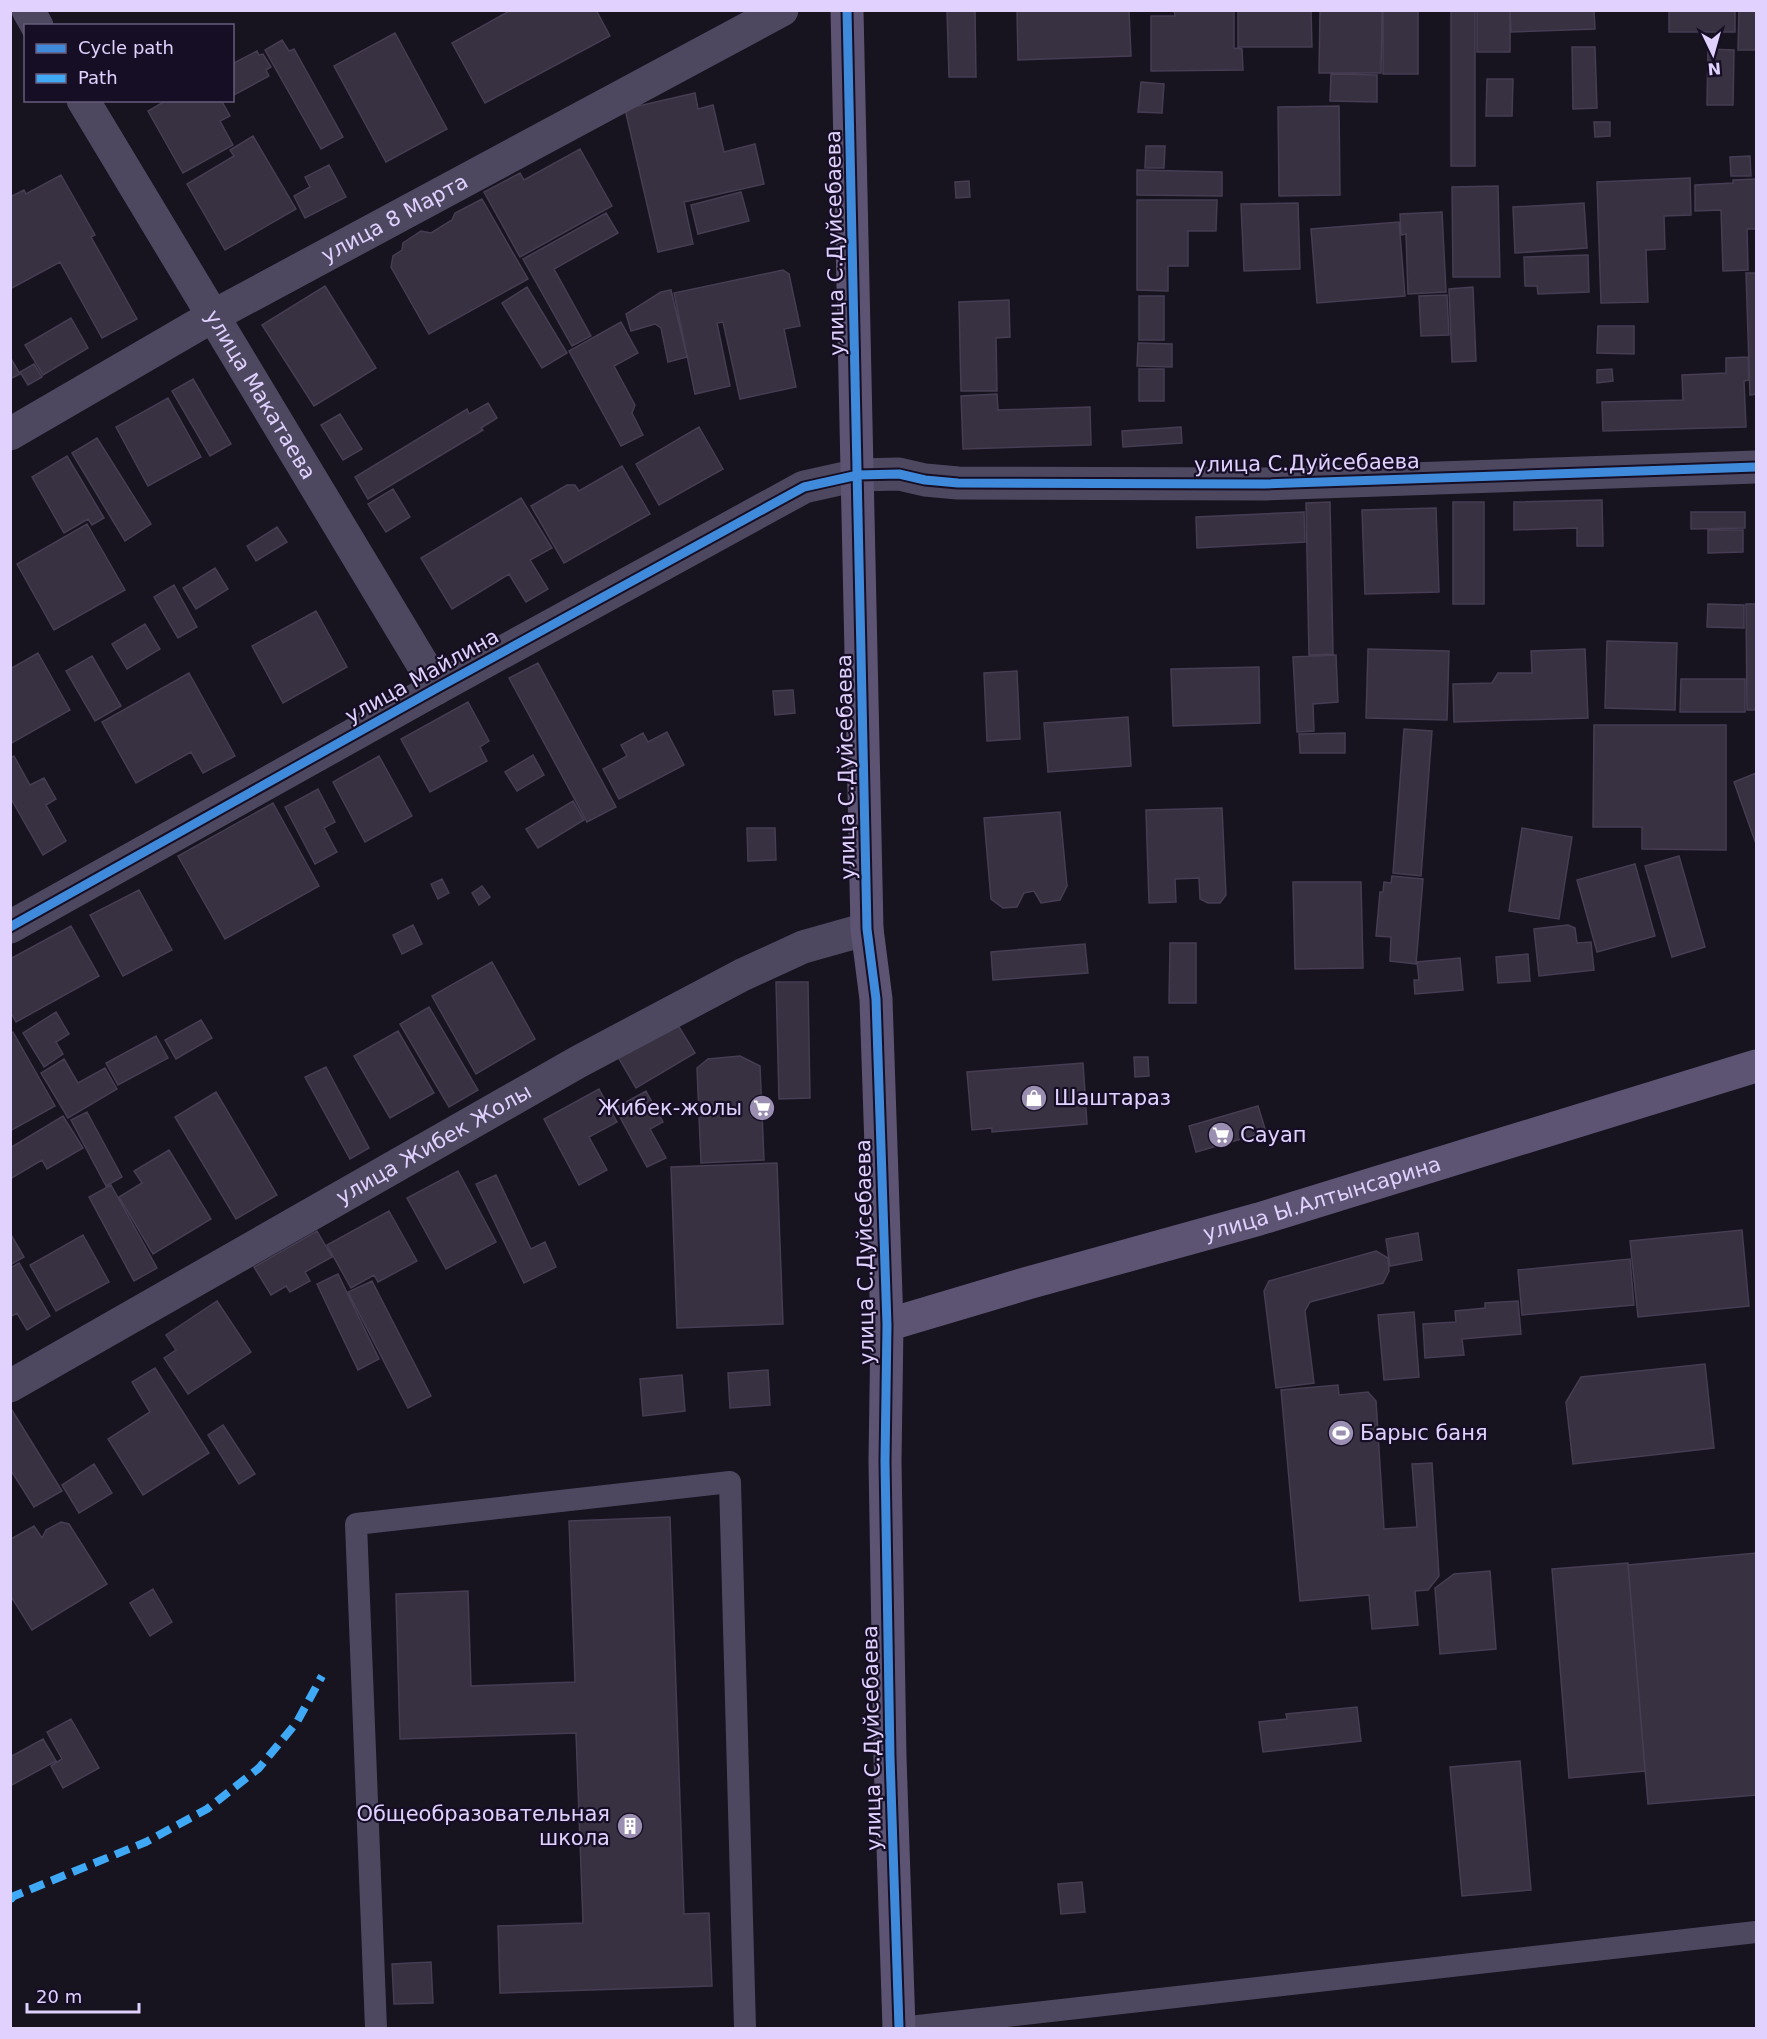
<svg xmlns="http://www.w3.org/2000/svg" width="1767" height="2039" font-family="'DejaVu Sans',sans-serif">
	<rect width="100%" height="100%" fill="#17131f"/>
	<path fill="#373141" stroke="#463d53" stroke-width="1.5" d="M511,10H596L610,36L485,103L452,43Z
		M947,10H975L976,77H949Z
		M1017,10H1129L1131,56L1018,60Z
		M1174,10H1234V48L1242,49L1243,70L1151,71V16H1175Z
		M1238,10H1311L1312,47H1238Z
		M1320,10H1382L1381,73H1319Z
		M1383,10H1418V74H1383Z
		M1451,10H1475V166H1451Z
		M1477,10H1510V52H1477Z
		M1510,10H1594L1595,29L1511,32Z
		M1669,10H1735V32H1669Z
		M1739,10H1756V50H1738Z
		M395,33L447,129L386,162L334,66Z
		M282,40L289,51L294,49L343,137L321,149L265,50Z
		M1572,47H1595L1597,108L1573,109Z
		M1708,49L1734,50L1733,105H1707Z
		M257,51L259,55L263,54L271,67L266,70L269,76L232,96V64Z
		M1331,74L1377,75V102L1330,101Z
		M1487,79H1513L1512,116H1486Z
		M1141,82L1164,84L1162,113L1138,112Z
		M695,93L698,109L713,105L724,152L755,144L764,184L684,202L693,244L658,252L625,109Z
		M167,100H221L230,116L220,121L233,145L183,173L148,111Z
		M1339,106L1340,195L1279,196L1278,107Z
		M1594,122H1610V136L1595,137Z
		M253,136L296,209L225,250L187,184L234,156L230,150Z
		M1146,146H1165L1164,168H1145Z
		M580,149L612,206L520,257L484,192L520,173L524,180Z
		M1750,156L1751,176H1731L1730,157Z
		M329,165L346,197L305,218L294,196L310,187L305,177Z
		M1137,170L1222,172V196L1137,195Z
		M61,175L95,235L91,237L137,319L102,338L60,262L10,289V197L24,190L26,194Z
		M1690,178L1691,215L1664,216L1665,249L1646,250L1648,302L1601,303L1597,182Z
		M1756,179V229H1747L1748,270L1723,271L1721,210L1695,211V185L1733,183V180Z
		M969,181L970,197L956,198L955,182Z
		M1498,186L1500,277H1453L1452,187Z
		M741,192L749,221L698,234L691,205Z
		M482,199L528,279L429,334L391,267L393,256L402,250L403,243L421,231L431,233L452,220L455,213Z
		M1137,200H1217L1216,231H1188V266H1168V291L1137,290Z
		M1298,203L1300,269L1244,271L1241,204Z
		M1584,203L1587,248L1515,253L1513,207Z
		M1442,212L1446,292L1408,294L1406,234L1401,235L1400,214Z
		M606,213L618,233L554,269L591,336L572,346L523,259Z
		M1399,222L1405,296L1317,303L1311,229Z
		M1588,255L1589,292L1538,294L1537,286H1525L1524,257Z
		M783,270L789,274L800,326L784,329L796,387L740,399L723,322L717,323L730,386L695,394L674,293Z
		M1746,273H1756V394L1750,395Z
		M325,286L376,368L314,406L262,325Z
		M527,287L567,353L542,368L502,303Z
		M1473,287L1476,361L1452,362L1449,289Z
		M671,290L687,357L668,362L661,328L655,324L631,331L626,314L661,292Z
		M1447,295L1449,335L1421,336L1419,296Z
		M1139,296H1164V340H1139Z
		M1009,300L1010,337L996,338L997,391H961L959,302Z
		M71,318L88,348L43,375L25,345Z
		M621,322L638,353L614,366L635,405L632,413L643,435L621,446L569,351Z
		M1598,326H1634V354L1597,353Z
		M1138,343L1172,344V367L1137,366Z
		M10,357L20,374L10,379Z
		M1748,357L1749,380L1744,381L1746,427L1603,431L1602,402L1683,400L1682,375L1726,373V358Z
		M34,364L42,377L28,385L20,372Z
		M1139,369H1164V401H1139Z
		M1612,369L1613,381L1597,383V370Z
		M193,379L231,444L210,456L172,391Z
		M997,394L998,410L1090,407L1091,445L963,449L961,396Z
		M168,398L201,457L148,486L116,427Z
		M488,403L497,418L481,428L483,430L368,499L355,477L467,409L469,414Z
		M340,414L362,449L343,460L321,425Z
		M699,427L723,469L659,505L636,464Z
		M1181,427L1182,443L1123,447L1122,431Z
		M97,438L151,524L125,541L72,453Z
		M67,456L104,518L92,525L88,519L64,533L32,477Z
		M622,466L650,514L564,563L531,506L567,485H575L579,491Z
		M393,489L410,517L386,532L368,504Z
		M521,498L552,548L530,560L548,589L526,602L509,574L452,609L421,558Z
		M1602,500L1603,546H1577V528L1514,530V502Z
		M1330,502L1333,654L1309,655L1306,503Z
		M1453,502H1484V604H1453Z
		M1436,508L1439,592L1365,594L1362,510Z
		M1304,512L1305,542L1197,548L1196,517Z
		M1691,512H1745V528L1691,529Z
		M87,524L125,590L54,630L17,564Z
		M277,527L287,542L256,561L247,546Z
		M1708,530H1743V552L1708,553Z
		M215,568L228,589L196,609L183,588Z
		M174,585L197,627L178,638L154,597Z
		M1708,604L1744,605V628L1707,627Z
		M1746,604H1756V710H1747Z
		M316,611L347,667L283,703L252,646Z
		M145,624L160,649L127,669L112,644Z
		M1607,641L1677,643L1675,710L1605,708Z
		M1368,649L1449,651L1447,720L1366,718Z
		M1585,649L1588,718L1454,722L1453,684L1492,683L1498,673H1532L1531,651Z
		M38,653L70,710L10,744V669Z
		M1336,655L1338,702L1313,704L1314,731L1297,732L1293,657Z
		M92,656L121,706L95,721L66,671Z
		M538,663L616,807L587,822L509,678Z
		M1259,667L1260,723L1173,726L1171,669Z
		M1017,671L1020,739L987,741L984,673Z
		M189,673L235,756L203,773L191,752L136,783L102,722Z
		M1681,679H1745V712H1680Z
		M793,690L795,713L775,715L773,691Z
		M468,702L489,741L480,747L487,761L430,792L401,739Z
		M1128,717L1131,766L1048,772L1044,723Z
		M1594,725H1726V850L1642,849V827H1593Z
		M1404,729L1432,731L1421,876L1393,873Z
		M667,732L684,765L619,799L603,769L627,756L621,745L643,733L648,742Z
		M1345,733V753H1300L1299,734Z
		M533,755L544,775L517,791L505,772Z
		M14,756L30,785L44,778L56,799L46,805L66,841L43,855L10,797V758Z
		M379,756L412,816L365,842L333,782Z
		M1756,773V844L1734,782Z
		M318,789L335,822L324,828L337,852L315,864L285,807Z
		M573,801L584,820L538,848L526,829Z
		M273,803L319,886L225,939L178,856Z
		M1222,808L1226,895L1220,903H1208L1200,899L1199,878L1175,879L1176,902L1149,903L1146,810Z
		M1060,812L1067,886L1060,900L1041,903L1034,891L1024,893L1017,907L1003,908L991,899L984,818Z
		M747,828H775L776,860L748,861Z
		M1522,828L1572,837L1559,919L1509,911Z
		M1679,856L1705,947L1672,957L1645,866Z
		M1635,864L1655,936L1597,952L1577,880Z
		M1392,876L1423,879L1416,964L1390,961L1391,937L1376,936L1380,892H1383L1384,882L1391,883Z
		M442,879L449,893L438,899L431,884Z
		M1293,882H1361L1363,968L1295,969Z
		M482,886L490,897L479,905L472,893Z
		M139,890L172,950L123,976L90,915Z
		M413,925L422,944L402,954L393,935Z
		M1568,925L1575,928L1577,943L1591,942L1594,970L1539,976L1534,929Z
		M71,926L99,976L16,1022L10,1011V959Z
		M1170,943H1196V1003H1169Z
		M1085,944L1088,973L993,980L991,952Z
		M1528,954L1530,981L1498,983L1496,957Z
		M1460,958L1463,990L1415,994L1414,980H1419L1417,962Z
		M492,962L535,1039L476,1074L432,996Z
		M776,982H808L810,1098L779,1099Z
		M429,1007L478,1090L449,1107L400,1024Z
		M56,1012L69,1034L56,1042L63,1054L44,1067L23,1033Z
		M201,1020L212,1038L176,1059L165,1040Z
		M676,1022L695,1053L636,1088L618,1057Z
		M398,1031L434,1093L390,1118L354,1056Z
		M13,1032L55,1106L10,1131V1034Z
		M156,1036L168,1058L118,1085L106,1063Z
		M740,1056L760,1066L764,1160L701,1163L697,1068L708,1059Z
		M1134,1057H1148L1149,1076L1135,1077Z
		M64,1059L78,1083L105,1068L117,1089L68,1118L41,1073Z
		M1083,1063L1087,1124L992,1132V1128L972,1130L967,1072Z
		M326,1067L369,1148L350,1159L305,1077Z
		M599,1089L617,1122L589,1137L607,1170L579,1185L544,1119Z
		M646,1091L663,1122L650,1129L666,1158L647,1167L615,1108Z
		M216,1092L277,1195L236,1219L175,1117Z
		M1258,1106L1266,1132L1196,1152L1189,1126Z
		M87,1112L122,1177L106,1186L71,1120Z
		M63,1116L83,1148L47,1169L42,1160L10,1179V1148Z
		M169,1150L211,1219L153,1254L119,1197L142,1183L134,1171Z
		M777,1163L783,1324L677,1328L671,1167Z
		M458,1171L496,1242L446,1269L407,1198Z
		M496,1175L531,1249L545,1242L556,1267L524,1283L476,1184Z
		M111,1185L157,1268L134,1281L89,1197Z
		M389,1211L417,1261L378,1282L374,1275L351,1288L327,1245Z
		M1742,1230L1749,1306L1638,1317L1630,1241Z
		M317,1231L332,1257L305,1272L310,1281L290,1292L286,1286L271,1295L254,1267Z
		M10,1233L24,1257L10,1265Z
		M1418,1233L1422,1260L1390,1266L1386,1239Z
		M83,1235L109,1282L56,1311L30,1265Z
		M1376,1251L1388,1258L1389,1271L1383,1283L1310,1302L1305,1311L1314,1383L1276,1388L1264,1291L1269,1281Z
		M1630,1259L1634,1305L1522,1315L1518,1270Z
		M19,1263L50,1316L27,1330L17,1313L10,1317V1268Z
		M338,1274L379,1359L358,1370L317,1284Z
		M372,1281L431,1396L408,1408L348,1292Z
		M217,1301L251,1352L188,1394L164,1358L176,1350L166,1335Z
		M1518,1301L1521,1334L1462,1339L1464,1355L1425,1358L1423,1324L1456,1322L1455,1311L1485,1308V1303Z
		M1414,1312L1419,1377L1384,1380L1378,1315Z
		M1705,1364L1714,1448L1573,1464L1566,1402L1581,1377Z
		M155,1368L209,1453L143,1495L108,1439L150,1412L132,1382Z
		M768,1370L770,1405L730,1408L728,1373Z
		M682,1375L685,1411L643,1416L640,1379Z
		M1338,1385L1339,1395L1368,1392L1376,1401L1384,1529L1417,1527L1412,1464L1432,1463L1439,1576L1428,1590L1415,1591L1418,1625L1372,1629L1369,1595L1300,1601L1281,1390Z
		M10,1407L62,1491L34,1507L10,1469Z
		M223,1425L255,1474L239,1484L208,1435Z
		M94,1464L112,1493L79,1513L62,1485Z
		M670,1517L684,1914L709,1913L712,1986L500,1993L498,1926L583,1923L576,1733L400,1739L396,1594L468,1591L471,1686L575,1682L569,1521Z
		M61,1522L69,1524L107,1584L32,1630L10,1595V1538L11,1539L34,1526L42,1538L46,1530Z
		M1756,1553V1795L1648,1804L1628,1565Z
		M1628,1563L1645,1771L1569,1778L1552,1569Z
		M1490,1571L1496,1649L1440,1654L1435,1588L1454,1574Z
		M153,1589L172,1622L150,1636L130,1603Z
		M1357,1707L1361,1741L1263,1752L1259,1722L1287,1719L1286,1714Z
		M71,1719L99,1768L63,1788L51,1766L62,1759L47,1732Z
		M43,1739L56,1761L10,1786V1757Z
		M1520,1761L1531,1890L1462,1896L1450,1767Z
		M1082,1882L1085,1912L1061,1914L1058,1884Z
		M431,1962L433,2003L394,2004L392,1964Z"/>
	<g fill="none" stroke-linecap="round" stroke-linejoin="round">
		<path stroke="#4d4860" stroke-width="22" d="M376,2028L356,1524L730,1482L745,2028
			M900,2028L1756,1932"/>
		<g stroke="#4d4860" stroke-width="33">
			<path d="M28,10L37,26"/>
			<path id="s1" d="M83,100L437,688"/>
			<path id="s2" d="M10,434L213,316L782,10"/>
			<path d="M10,927L437,688L804,487L858,475L899,474L925,480L958,483L1265,484L1756,467"/>
			<path id="s3" d="M10,1386L578,1062L742,975L803,947L867,929"/>
		</g>
		<g stroke="#5d5473" stroke-width="33">
			<path d="M847,10L867,929L876,999L887,1325L885,1461L890,1757L899,2028"/>
			<path id="s4" d="M887,1325L1028,1283L1259,1219L1756,1066"/>
		</g>
		<path stroke="#3fa9f5" stroke-width="8" stroke-dasharray="15 8" stroke-linecap="butt" d="M10,1900L14,1896L146,1842L207,1809L259,1768L297,1722L322,1676"/>
		<g stroke="#160e24" stroke-width="13">
			<path id="cycleway" d="M847,10L867,929L876,999L887,1325L885,1461L890,1757L899,2028
				M10,927L437,688L804,487L858,475L899,474L925,480L958,483L1265,484L1756,467"/>
		</g>
		<use href="#cycleway" stroke="#408adc" stroke-width="9"/>
	</g>
	<defs>
		<g id="shop-disc" transform="scale(1.35)"><circle r="9.5" fill="#9a8eb1" stroke="#160e24"/><path d="M-5-2.5h2.3a2.7 3.5 0 0 1 5.4 0H5L5.5 6h-11ZM-1.5-2.5h3a1.5 2.3 0 0 0-3 0Z" fill="#fff"/></g>
		<g id="supermarket-disc" transform="scale(1.35)"><circle r="9.5" fill="#9a8eb1" stroke="#160e24"/><path d="M-6-5.5h2.5l.6 2H6L4.5 2H-2.5L-4.4-4H-6ZM-1.5 3.2a1.3 1.3 0 1 0 .1 0ZM3 3.2a1.3 1.3 0 1 0 .1 0Z" fill="#fff"/></g>
		<g id="stadium-disc" transform="scale(1.35)"><circle r="9.5" fill="#9a8eb1" stroke="#160e24"/><path d="M0-5a6.5 5 0 1 0 0 10a6.5 5 0 1 0 0-10ZM-3.5-1.8h7v3.6h-7Z" fill="#fff"/></g>
		<g id="building-disc" transform="scale(1.35)"><circle r="9.5" fill="#9a8eb1" stroke="#160e24"/><path d="M-4-6H4V6H1V3H-1V6H-4ZM-2.5-4.3h1.7v1.8h-1.7ZM.8-4.3h1.7v1.8H.8ZM-2.5-1h1.7V.8h-1.7ZM.8-1h1.7V.8H.8Z" fill="#fff"/></g>
	</defs>
	<g fill-rule="evenodd">
		<use href="#shop-disc" x="1034" y="1098"/>
		<use href="#supermarket-disc" x="762" y="1108"/>
		<use href="#supermarket-disc" x="1221" y="1135"/>
		<use href="#stadium-disc" x="1341" y="1433"/>
		<use href="#building-disc" x="630" y="1826"/>
	</g>
	<g text-anchor="middle" dominant-baseline="central" stroke-width="4.5" stroke-linejoin="round" paint-order="stroke">
		<g font-size="21" fill="#e0d1ff" stroke="#160e24">
			<text stroke="none"><textPath href="#s2" startOffset="441">улица 8 Марта</textPath></text>
			<text transform="translate(835 243) rotate(-91)">улица С.Дуйсебаева</text>
			<text stroke="none"><textPath href="#s1" startOffset="344">улица Макатаева</textPath></text>
			<text transform="translate(1307 463) rotate(-1)">улица С.Дуйсебаева</text>
			<text transform="translate(422 676) rotate(-29)">улица Майлина</text>
			<text transform="translate(846 767) rotate(-91)">улица С.Дуйсебаева</text>
			<text stroke="none"><textPath href="#s3" startOffset="488">улица Жибек Жолы</textPath></text>
			<text stroke="none"><textPath href="#s4" startOffset="453">улица Ы.Алтынсарина</textPath></text>
			<text transform="translate(865 1252) rotate(-91)">улица С.Дуйсебаева</text>
			<text transform="translate(872 1738) rotate(-91)">улица С.Дуйсебаева</text>
		</g>
		<g font-size="21" fill="#e0d1ff" stroke="#160e24" text-anchor="start">
			<text x="1054" y="1098">Шаштараз</text>
			<text x="742" y="1108" text-anchor="end">Жибек-жолы</text>
			<text x="1240" y="1135">Сауап</text>
			<text x="1360" y="1433">Барыс баня</text>
			<text x="610" y="1814" text-anchor="end">Общеобразовательная<tspan x="610" dy="24">школа</tspan></text>
		</g>
	</g>
	<rect width="1767" height="2039" fill="none" stroke="#e0d1ff" stroke-width="24"/>
	<rect x="24" y="24" width="210" height="78" fill="#160e24" stroke="#675c7c" stroke-width="1.5"/>
	<rect x="36" y="44" width="30" height="9" fill="#408adc" stroke="#675c7c" stroke-width="1.5"/>
	<text x="78" y="54" font-size="18" fill="#e0d1ff">Cycle path</text>
	<rect x="36" y="74" width="30" height="9" fill="#3fa9f5" stroke="#675c7c" stroke-width="1.5"/>
	<text x="78" y="84" font-size="18" fill="#e0d1ff">Path</text>
	<g transform="translate(1713 54) rotate(175)" stroke="#160e24" stroke-width="4.5" paint-order="stroke">
	<path d="M0-4.5L10 22L0 15L-10 22Z" fill="#e0d1ff"/>
	<text y="-9" font-size="16" font-weight="bold" text-anchor="middle" fill="#e0d1ff">N</text>
	</g>
	<path d="M27 2003v9h112v-9" fill="none" stroke="#e0d1ff" stroke-width="3"/>
	<text x="36" y="2003" font-size="18" fill="#e0d1ff" stroke="#160e24" stroke-width="4.5" paint-order="stroke">20 m</text>
</svg>
